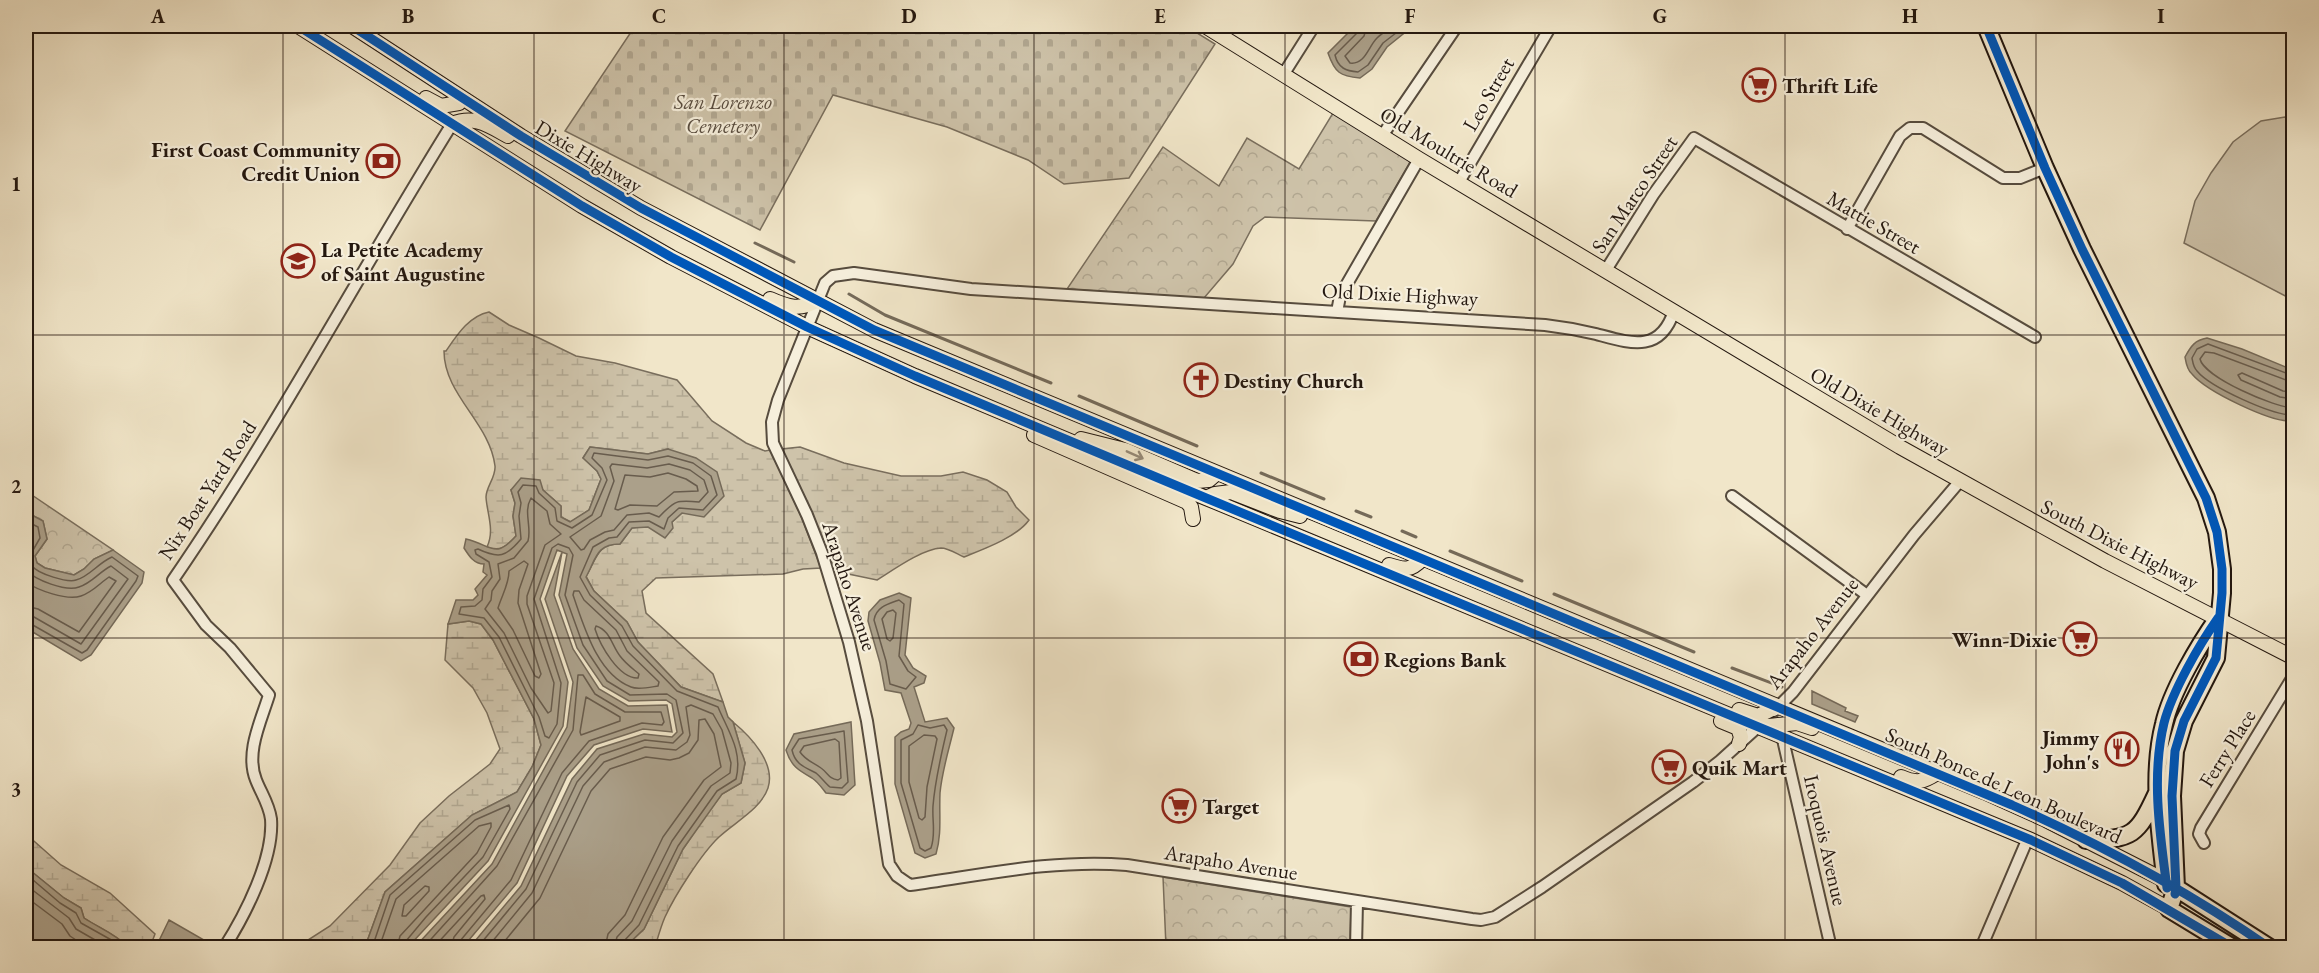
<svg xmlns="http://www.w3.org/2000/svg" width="2319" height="973" font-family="'EB Garamond',serif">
	<defs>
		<pattern id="forest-crowns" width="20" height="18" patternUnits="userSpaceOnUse" patternTransform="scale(1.5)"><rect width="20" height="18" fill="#cec3aa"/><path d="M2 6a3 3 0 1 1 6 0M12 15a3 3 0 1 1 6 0" fill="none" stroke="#b1a791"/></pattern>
		<pattern id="wetland-marsh" width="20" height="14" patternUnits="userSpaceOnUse" patternTransform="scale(1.5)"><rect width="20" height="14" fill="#cec3aa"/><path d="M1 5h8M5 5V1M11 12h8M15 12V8" fill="none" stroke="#b1a791"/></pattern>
		<pattern id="cemetery-stones" width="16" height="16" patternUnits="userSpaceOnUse" patternTransform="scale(1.5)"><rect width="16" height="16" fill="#cec3aa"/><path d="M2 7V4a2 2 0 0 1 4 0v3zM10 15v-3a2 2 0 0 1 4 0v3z" fill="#b1a791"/></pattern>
	</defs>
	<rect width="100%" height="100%" fill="#f1e6c9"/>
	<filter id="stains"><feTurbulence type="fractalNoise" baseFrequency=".00333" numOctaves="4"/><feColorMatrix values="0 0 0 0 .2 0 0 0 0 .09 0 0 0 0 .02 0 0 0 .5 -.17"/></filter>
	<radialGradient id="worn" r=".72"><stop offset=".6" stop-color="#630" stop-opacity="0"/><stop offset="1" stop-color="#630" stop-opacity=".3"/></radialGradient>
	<path fill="url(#forest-crowns)" stroke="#796e5d" stroke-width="1.5" d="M1333,113L1411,161L1376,221L1265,217L1253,226L1233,264L1204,298L1067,289L1163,147L1219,186L1247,138L1299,169Z
		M26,491L113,550L94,559L84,569L74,575L45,568L37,563L35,556L47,539L43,521L30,514L26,516Z
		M1163,877L1351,907L1350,947H1166Z"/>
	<path fill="url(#wetland-marsh)" stroke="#796e5d" stroke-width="1.5" d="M489,312L509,325L539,338L576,356L615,363L677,380L712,421L746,443L765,451L770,450L801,516L821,568L803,569L783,574L656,578L642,591L646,613L713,674L723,702L681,687L638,642L627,622L594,591L586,576C597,559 596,544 620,544L632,528L672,522L682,513L668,449L648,454L590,447L583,458L597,471L601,479L589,510L571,522L561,517V506L543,490H511L515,503L513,516L516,536C507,546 501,552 487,547C495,530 487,514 486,497C486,487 496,477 495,466C490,423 444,395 444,351H446C457,335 469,316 489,312Z
		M800,447L844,463L901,476H941L963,472L987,480L1007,492L1016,507L1029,520C1017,537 984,549 964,557C957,554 948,548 941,548C922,549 893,570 877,580L834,571L812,513L782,449Z
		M469,621L481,624L493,640L534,719L541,745L532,767L517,792L472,815L385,892L365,947L288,948L305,942L330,926L390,865L420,823L449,796L490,764L500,749L487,713L473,688L445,660L448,624Z
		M733,722C750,736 776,763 768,788C761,809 735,822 719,837C702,853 675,895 665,917C661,926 658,937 655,947L624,948L644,929L683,849L706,815L722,794L741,783L745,763Z
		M26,834L61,865L110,893L155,934L150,947H128C116,934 99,928 84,918L81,908L64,898L26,867Z"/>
	<path fill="url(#cemetery-stones)" stroke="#796e5d" stroke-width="1.5" d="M635,26H1186L1215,44L1129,178L1064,184L1028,160L947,127L833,95L760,230L565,131Z"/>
	<path fill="#cec3aa" stroke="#796e5d" stroke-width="1.5" d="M2285,117L2293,119V300L2184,243L2195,201L2211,173L2233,142L2261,121Z"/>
	<path fill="#aba08a" stroke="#756a59" stroke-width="1.5" d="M1355,26H1413L1387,47L1372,69L1360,78C1340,76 1335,73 1328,53Z
		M2207,338L2242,349L2293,370V421C2271,423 2206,391 2192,374C2187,370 2186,363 2185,357C2191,346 2195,340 2207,338Z
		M590,447L648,454L668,449L696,458L717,472L724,496L704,517L682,513L672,522L673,528L665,538L648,527L632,528L620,544C596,544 596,559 586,577L594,591L627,622L638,642L681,687L723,702L728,717L733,722L745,763L741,783L722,794L683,849L644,929L624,948L470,947L521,886L572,779L597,749L644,734L672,737L677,732L672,704L666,700L629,701L603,686L577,648L559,595L567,554L562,552L554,595L573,649L599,689L628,706L667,705L672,732L643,729L594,745L567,776L517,883L463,947H415L492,864L567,727L573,682L545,599L562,552L557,550L540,599L568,682L563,726L488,861L408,947H365L385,892L472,815L517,792L532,767L541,745L534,719L493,640L481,624L469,621L448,624L456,600H473L478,595L475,589L487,575L483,572L484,564C474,564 469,556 464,548L466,539C492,545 494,560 516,536L513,516L515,503L511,490L521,478L540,480L543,490L561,506V517L570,522L589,510L601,479L597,471L583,458Z
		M30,514L43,521L47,539L35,556L37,563L45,568L74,575L84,569L94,559L113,550L144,572L142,583L91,655L81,661L26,628V516Z
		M899,593L911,598L905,655L913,668L926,676L924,683L914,687L925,722L947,718L954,728C949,749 942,771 940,793C939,814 942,834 936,854L925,858L915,853L895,784V737L901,732L909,729L911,723L901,693L885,690L880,663L868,621L869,612L880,600Z
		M1812,691L1846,708L1845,711L1858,716L1855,722L1812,704Z
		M851,722L855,785L844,795L826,793C822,788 818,782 812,778C798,770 791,766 786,750L794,734Z
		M26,867L64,898L81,908L84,918C99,928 116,934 128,947H26Z
		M169,920L204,940L201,947H156Z"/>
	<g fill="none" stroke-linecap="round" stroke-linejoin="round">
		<path stroke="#685c4d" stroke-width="1.5" d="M1359,26L1358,32L1335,55C1338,68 1346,71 1358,72L1368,65L1383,43L1405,26
			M1367,26L1364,36L1345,56L1350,63C1365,65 1368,47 1377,38C1382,33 1389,29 1394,26
			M2294,376L2208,344L2197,349L2192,358C2193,363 2193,367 2197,371C2210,387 2273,416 2294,415
			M2294,383L2214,353L2205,352L2200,359C2204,377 2275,408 2294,408
			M2294,392L2283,391L2242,373L2238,375L2241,380L2280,397L2294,399
			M612,464L647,468L669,464L690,470L704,480L708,492L699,502C677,500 675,500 659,517L649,513L627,515L614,530L605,532L590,540L584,549L581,550L570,537L601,516L614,481L610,467Z
			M668,473L686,479L697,486L698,491L674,492L657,506L630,505L618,510L615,509L625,475L650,477Z
			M531,498L547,511L550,524L561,534L545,545L527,596V604L554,683L551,711L548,713L531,688L504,633L485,609L491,600L492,591L500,579L498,564L514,558L528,541C532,527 523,512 531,498Z
			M26,521L38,527L40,538L29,557C30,560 31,564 32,566C38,574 68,583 76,580C89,577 98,563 112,557L138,576L136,581L87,650L82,653L31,624L26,623
			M524,561L528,564L519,590L518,603L541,674L539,678L535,676L513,630L498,608C502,595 509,584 509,571Z
			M26,570C35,580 66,592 79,587C92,583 99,572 111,566L128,579L81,644L34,617L26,615
			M26,582C37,590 67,601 81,596C93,592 100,583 109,577L116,581L79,632L38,609L26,606
			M574,591H579L584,600L616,630L627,651L659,682L658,686C651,687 638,690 631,687C597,674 584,626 573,595Z
			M899,600L904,604L899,656L908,671L916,677L906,689L890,684L886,661L874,620C876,607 888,604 899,600Z
			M893,610L896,613L893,638L890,641L887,639L882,619L887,612Z
			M596,626C610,630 612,646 620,656C625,663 632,668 639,674L638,678C619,679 600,645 595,629Z
			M586,697L620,717V721L581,735L580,732Z
			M944,725L947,730C941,755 935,780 933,806C932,821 936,834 931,848L925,851L920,848L901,783V740L913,734L918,725L930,728Z
			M844,731L848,782L842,788L830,787C825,783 821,777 816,773C804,767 795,764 792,750L799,739Z
			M924,735L935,736L937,739L927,787L925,817L922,820L919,818L909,782V746Z
			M835,739L839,742L841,778L838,780C829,779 828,773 821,768C813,762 806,761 800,752L804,746Z
			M26,874L60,903L76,913L81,923L115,942L120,948
			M26,885L69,918L76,929L109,948
			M425,886L429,887V891L406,916H402L404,905Z
			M26,897L62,924L70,936L88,948
			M372,948L390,895L475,820L509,805L510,809L483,857L426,917L406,941L404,948
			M379,948L396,899L479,826L491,823V827L477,853L400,936L397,948
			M423,948L497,866L573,730L578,675H583L595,694L625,712H661L664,722L662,725L642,723L589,741L562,773L511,880L460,941L459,948
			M433,948L481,896L484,895L485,899L454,937L451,948
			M477,948L526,889L577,782L600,755L645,740L673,743L683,733L676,700L667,694L630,695L607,681L583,645L565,595L573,555L569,548L558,544L552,548L534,599L561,683L557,724L549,738L545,736L539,717L499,637L484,618L459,614L461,607L475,606L482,600L483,589L492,577L489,562L476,554L475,550L478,549C499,559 506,557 521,539L519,516L521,503L518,492L523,485L536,486L539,493L555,508L557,521L572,528L592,515L607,480L602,468L592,458L594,453L648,460L668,456L693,463L711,476L717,495L703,510L679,508L668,518L664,529L649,521L629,522L617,537L609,538L593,547L580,577L590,595L622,626L633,646L677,691L718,707C728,731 743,751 736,779L717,791L678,846L639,925L623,942L622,948
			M487,948L532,893L583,786L604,762L645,747L676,750L687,742L690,735L686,707L691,705L713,714L722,730L731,763L730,773L711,786L672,841L632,921L617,937L614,948
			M499,948L540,898L591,791L610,769L646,757L670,760L679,758L689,753L698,740L699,720L705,719L714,734L721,767L704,780L663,837L625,915L608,934L605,948"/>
		<path stroke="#756a59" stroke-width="3" d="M755,243L794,262
			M849,294L885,315L1051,383
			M1079,396L1197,446
			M1261,473L1324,499
			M1356,511L1371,517
			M1402,531L1416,537
			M1450,551L1522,581
			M1554,594L1694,652
			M1732,668L1782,687"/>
		<g stroke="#574c3e" stroke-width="14">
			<path id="minor" d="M1283,75L1314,26
				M1382,136L1457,26
				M1459,182L1551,26
				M1847,229L1900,136L1910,128H1923L2003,178H2020L2045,168
				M1606,270L1653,195L1694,138L2035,337
				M1674,311C1660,354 1630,343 1596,334C1579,330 1562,327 1545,325L971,289L854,273L833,276L825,283L778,400L772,422L773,443L807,515L822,553L849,642L867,721L889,864L897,876L910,885C983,875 1053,859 1127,865L1472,919L1481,920L1495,917L1542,887L1693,782L1720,761L1761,724
				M1337,312L1340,296L1419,159
				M1732,496L1867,595
				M1774,711L1793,692L1914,535L1960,481
				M1781,731L1831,948
				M2204,843L2199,834L2201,828L2294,675
				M224,948C245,915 274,859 271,819C269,804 261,793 256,780C245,753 261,721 269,695L230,648L206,625L173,580C274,433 358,275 452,124
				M1356,948L1357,902
				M1981,948L2028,838"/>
		</g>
		<g stroke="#241810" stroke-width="16">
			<path id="major" d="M298,26L582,206L671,257L807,327L915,376L1206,498L2031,840L2122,883L2169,909
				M352,26L521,136L641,208L874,330L1984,792L2046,820L2166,881
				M1205,26L1419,159L1900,447L2105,561L2294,658
				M426,98L441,106L459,103
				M452,124C474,115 488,125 508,136
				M770,299C788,307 800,311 818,300
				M1034,435L1187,502L1191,507L1193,519
				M1081,439L1125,450L1197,481L1209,480L1216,474
				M1206,498L1215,494L1231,492L1280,511L1300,516
				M1389,565C1404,570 1411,571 1422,559
				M1739,710L1758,716L1778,706
				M1721,721L1738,728L1741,737L1739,744
				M1760,727L1797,723L1812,728
				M1901,777C1917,784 1923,782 1937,773"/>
		</g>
		<g stroke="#241810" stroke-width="20">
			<path id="highway" d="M1986,26L2045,168L2082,249L2206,498L2217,532L2222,569V593L2216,658L2184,721L2175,751L2172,796L2176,888L2169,909
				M2086,840C2133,839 2137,836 2157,793
				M2166,884C2160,832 2151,775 2164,724C2171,692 2199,645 2218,618
				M2170,884L2270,948
				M2169,909L2233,948"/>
		</g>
		<use href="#minor" stroke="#f6efdc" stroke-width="10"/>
		<use href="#major" stroke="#f1e6c9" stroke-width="14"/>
		<use href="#highway" stroke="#f1e6c9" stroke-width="16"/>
		<g stroke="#f6efdc" stroke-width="13">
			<path id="cycleway" d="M298,26L582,206L671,257L807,327L915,376L1206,498L2031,840L2122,883L2233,948
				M352,26L521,136L641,208L874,330L2012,805C2102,845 2189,892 2270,948
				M1986,26L2045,168L2082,249L2206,498L2217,532L2222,569V593L2216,658L2184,721L2175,751L2172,796L2176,888L2175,894
				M2167,888C2160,835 2151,776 2164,723C2172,692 2199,645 2218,618"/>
		</g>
		<use href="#cycleway" stroke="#0057b8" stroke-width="9"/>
	</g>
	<defs><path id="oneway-shaft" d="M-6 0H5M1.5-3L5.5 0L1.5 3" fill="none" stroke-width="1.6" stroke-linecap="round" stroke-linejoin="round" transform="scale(1.5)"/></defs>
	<use stroke="#958976" href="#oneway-shaft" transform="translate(1135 455) rotate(24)"/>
	<path fill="none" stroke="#241810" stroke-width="1.5" stroke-opacity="0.55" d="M283,26V948M534,26V948M784,26V948M1034,26V948M1285,26V948M1535,26V948M1785,26V948M2036,26V948M26,335H2294M26,638H2294"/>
	<defs>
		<g id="supermarket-ring" transform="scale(1.725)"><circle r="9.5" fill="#f6efdc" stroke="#8f2418" stroke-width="1.5"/><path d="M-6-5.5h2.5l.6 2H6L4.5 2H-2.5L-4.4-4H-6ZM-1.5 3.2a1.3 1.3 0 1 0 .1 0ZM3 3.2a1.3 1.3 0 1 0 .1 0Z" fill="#8f2418"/></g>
		<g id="bank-ring" transform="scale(1.725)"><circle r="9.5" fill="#f6efdc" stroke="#8f2418" stroke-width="1.5"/><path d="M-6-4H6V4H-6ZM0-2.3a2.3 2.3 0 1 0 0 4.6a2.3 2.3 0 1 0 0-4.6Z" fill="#8f2418"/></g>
		<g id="school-ring" transform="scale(1.725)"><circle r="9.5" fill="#f6efdc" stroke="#8f2418" stroke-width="1.5"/><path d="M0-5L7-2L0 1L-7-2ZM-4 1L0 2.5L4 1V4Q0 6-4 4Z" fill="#8f2418"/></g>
		<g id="church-ring" transform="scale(1.725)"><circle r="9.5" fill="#f6efdc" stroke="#8f2418" stroke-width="1.5"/><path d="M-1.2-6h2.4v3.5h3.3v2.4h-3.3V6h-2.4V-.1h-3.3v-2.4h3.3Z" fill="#8f2418"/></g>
		<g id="restaurant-ring" transform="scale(1.725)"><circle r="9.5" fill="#f6efdc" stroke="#8f2418" stroke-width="1.5"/><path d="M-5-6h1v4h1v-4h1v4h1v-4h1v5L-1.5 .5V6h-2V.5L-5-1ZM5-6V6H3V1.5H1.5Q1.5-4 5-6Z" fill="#8f2418"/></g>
	</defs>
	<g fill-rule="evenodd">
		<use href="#supermarket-ring" x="1759" y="85"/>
		<use href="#bank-ring" x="383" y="161"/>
		<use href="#school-ring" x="298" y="261"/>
		<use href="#church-ring" x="1201" y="380"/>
		<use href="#supermarket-ring" x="2080" y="639"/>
		<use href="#bank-ring" x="1361" y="659"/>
		<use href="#restaurant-ring" x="2122" y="749"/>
		<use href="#supermarket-ring" x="1669" y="767"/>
		<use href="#supermarket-ring" x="1179" y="806"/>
	</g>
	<g text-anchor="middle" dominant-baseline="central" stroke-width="4.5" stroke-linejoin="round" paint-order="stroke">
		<g font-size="21" font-weight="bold" fill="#241810" stroke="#f6efdc" text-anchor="start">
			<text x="1782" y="85">Thrift Life</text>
			<text x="360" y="149" text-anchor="end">First Coast Community<tspan x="360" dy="24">Credit Union</tspan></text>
			<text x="321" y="249">La Petite Academy<tspan x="321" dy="24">of Saint Augustine</tspan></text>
			<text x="1224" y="380">Destiny Church</text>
			<text x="2057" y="639" text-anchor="end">Winn-Dixie</text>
			<text x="1384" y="659">Regions Bank</text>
			<text x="2099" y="737" text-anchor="end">Jimmy<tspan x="2099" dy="24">John's</tspan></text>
			<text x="1692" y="767">Quik Mart</text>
			<text x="1202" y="806">Target</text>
		</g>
		<g font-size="21" fill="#241810" stroke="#f6efdc">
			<text transform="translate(1488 94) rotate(-60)">Leo Street</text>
			<text transform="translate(1449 152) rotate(31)">Old Moultrie Road</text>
			<text transform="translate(589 156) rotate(31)">Dixie Highway</text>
			<text transform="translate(1634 194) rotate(-56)">San Marco Street</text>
			<text transform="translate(1874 222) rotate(30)">Mattie Street</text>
			<text transform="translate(1400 294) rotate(3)">Old Dixie Highway</text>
			<text transform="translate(1880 411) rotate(30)">Old Dixie Highway</text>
			<text transform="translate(207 490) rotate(-57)">Nix Boat Yard Road</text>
			<text transform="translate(2120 544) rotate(27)">South Dixie Highway</text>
			<text transform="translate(850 586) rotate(72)">Arapaho Avenue</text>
			<text transform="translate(1812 633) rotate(-52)">Arapaho Avenue</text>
			<text transform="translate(2227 748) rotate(-58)">Ferry Place</text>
			<text transform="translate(2004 785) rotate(24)">South Ponce de Leon Boulevard</text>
			<text transform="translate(1826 840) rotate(77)">Iroquois Avenue</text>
			<text transform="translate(1231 862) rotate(9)">Arapaho Avenue</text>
		</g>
		<g font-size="21" font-style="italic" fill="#574b3e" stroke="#f6efdc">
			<text x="723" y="101">San Lorenzo<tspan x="723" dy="24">Cemetery</tspan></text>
		</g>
	</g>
	<rect width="2319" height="973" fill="none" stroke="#f1e6c9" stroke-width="66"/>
	<rect x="33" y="33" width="2253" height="907" fill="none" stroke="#241810" stroke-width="2"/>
	<g font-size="20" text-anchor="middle" font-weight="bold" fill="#241810">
		<text x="158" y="23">A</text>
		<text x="408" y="23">B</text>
		<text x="659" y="23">C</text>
		<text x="909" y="23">D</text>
		<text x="1160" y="23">E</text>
		<text x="1410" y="23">F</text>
		<text x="1660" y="23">G</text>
		<text x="1910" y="23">H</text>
		<text x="2161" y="23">I</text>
		<text x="16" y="191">1</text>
		<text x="16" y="493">2</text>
		<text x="16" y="796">3</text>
	</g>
	<rect width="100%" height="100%" filter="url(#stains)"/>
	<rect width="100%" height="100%" fill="url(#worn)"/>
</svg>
